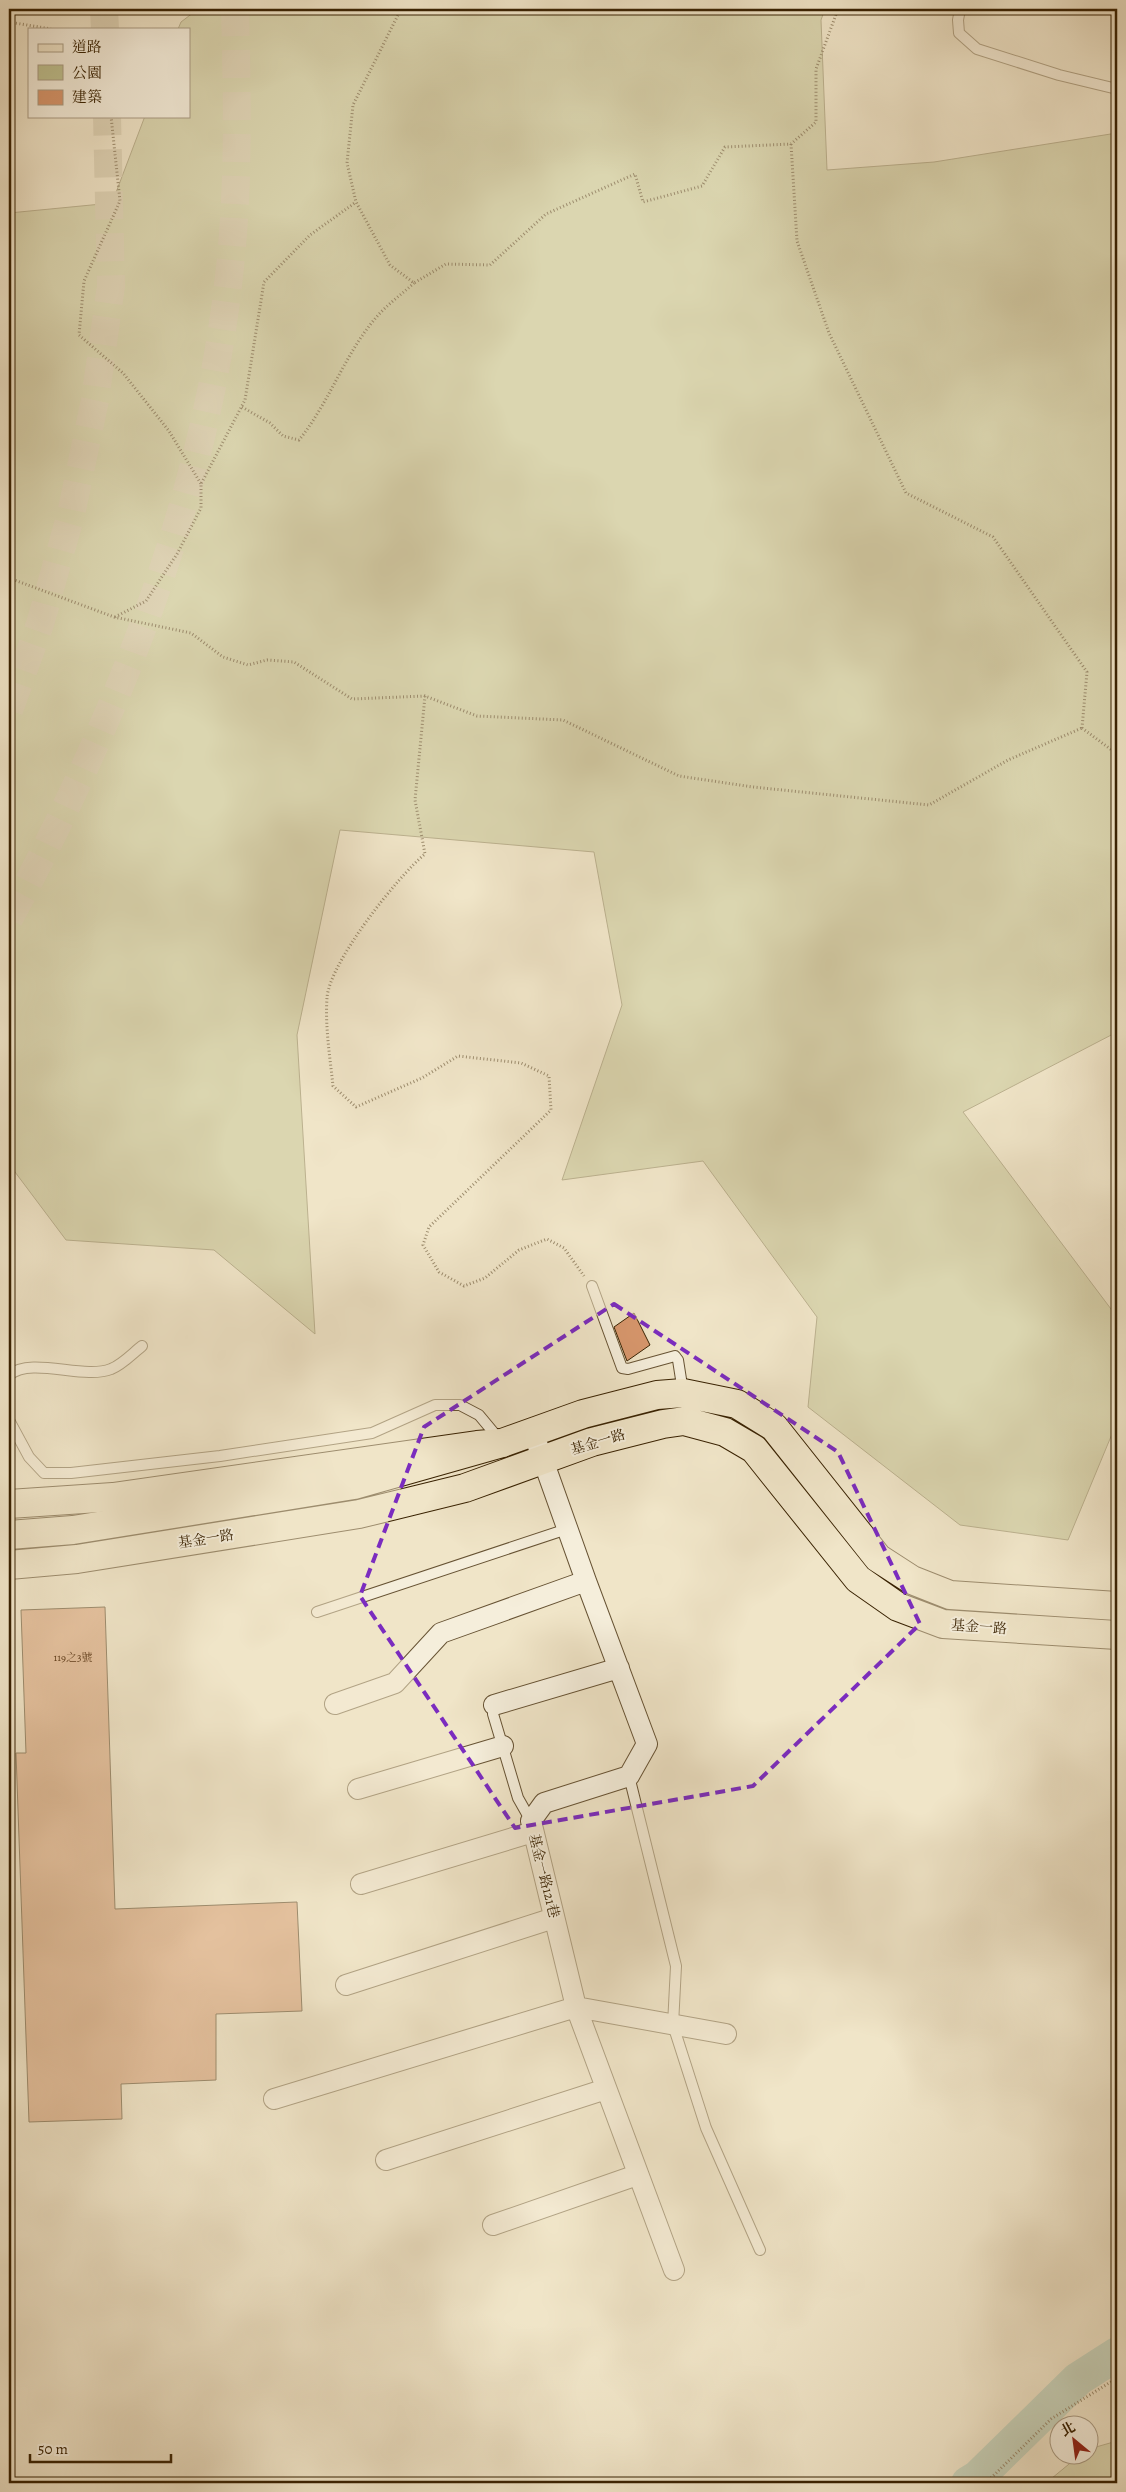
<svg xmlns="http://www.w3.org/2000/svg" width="1126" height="2492" font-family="Alegreya,'Noto Serif TC',serif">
	<rect width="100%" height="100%" fill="#f0e5c8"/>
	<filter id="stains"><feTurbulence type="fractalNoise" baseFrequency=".004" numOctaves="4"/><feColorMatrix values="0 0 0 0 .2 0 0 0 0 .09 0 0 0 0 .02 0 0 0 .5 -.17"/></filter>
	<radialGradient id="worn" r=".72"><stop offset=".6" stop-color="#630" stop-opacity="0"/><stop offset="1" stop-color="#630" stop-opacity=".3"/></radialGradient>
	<path fill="#c0c392" stroke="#7c724a" d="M198,9H825L821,20L827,170L934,162L1117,133V308L1112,315L1117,317V1032L963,1112L1117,1317V1422L1068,1540L960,1525L808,1407L817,1317L703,1161L562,1180L622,1005L594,852L340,830L297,1035L315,1334L214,1250L66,1240L9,1164V213L112,203L145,116H189V29H178L181,22Z
		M1117,2441V2483H1046L1080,2455L1088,2454L1089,2449Z"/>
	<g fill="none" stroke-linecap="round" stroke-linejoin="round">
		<path stroke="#9bc0b0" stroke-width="34" d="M968,2483L978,2477L1078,2379L1117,2354"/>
	</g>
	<path fill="#d8976d" stroke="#392202" d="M634,1313L650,1345L627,1361L614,1327Z
		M105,1607L115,1909L297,1902L302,2011L216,2014V2080L121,2084L122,2119L29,2122L16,1753H26L21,1610Z"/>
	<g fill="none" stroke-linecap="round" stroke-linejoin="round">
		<path stroke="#cbbea0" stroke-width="28" stroke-dasharray="28 14" stroke-linecap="butt" d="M104,9L105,29
			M9,710L40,624L71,514L95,400L111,286L107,116
			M9,919C119,714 209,491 231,257C239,174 237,92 235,9"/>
		<g stroke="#675334" stroke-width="12">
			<path id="lane" d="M960,9L958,20L959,33L977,49L1059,75L1117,89
				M592,1286L622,1368L628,1369L675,1356L678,1360L683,1392
				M9,1375C32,1356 83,1380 111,1369C122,1365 133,1353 142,1346
				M9,1420L29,1457L44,1473H71L220,1456L372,1433L435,1405H460L479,1415L499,1439
				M317,1612L567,1529
				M494,1705L493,1714L518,1798L531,1821
				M629,1776L676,1966L673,2025L706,2128L760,2250"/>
		</g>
		<g stroke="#675334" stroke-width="22">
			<path id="street" d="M533,1432L586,1581L647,1744L629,1776L544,1803L531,1821L576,2007L674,2270
				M335,1704L395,1683L441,1633L586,1581
				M494,1705L619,1668
				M358,1789L503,1746
				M361,1884L533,1832
				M346,1985L554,1918
				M274,2099L576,2007L726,2034
				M386,2160L606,2089
				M493,2225L637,2175"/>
		</g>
		<g stroke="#392202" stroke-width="30">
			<path id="primary" d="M9,1535L73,1530L354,1485L502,1443L583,1414L657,1395L683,1393L737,1404L774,1427L878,1558L912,1580L950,1595L1117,1606
				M9,1565L77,1559L359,1514L465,1488L592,1442L663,1424L684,1421L725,1432L754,1449L858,1579L898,1607L943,1624L1117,1635"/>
		</g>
		<g stroke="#392202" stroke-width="30">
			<path id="highway" d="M9,1504L113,1497L477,1445L502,1443"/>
		</g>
		<path stroke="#392202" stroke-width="3" stroke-dasharray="1 2.5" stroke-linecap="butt" d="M401,9L353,105L347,163L356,202L390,265L414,283L446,264L490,265L546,214L635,174L643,202L702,186L725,147L791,144L816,122V69L838,9
			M9,22L51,29
			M111,116L120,201L84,281L79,335L123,373L169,431L201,484
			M791,144L797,241L829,333L906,493L993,537L1087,672L1082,728
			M242,407L270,423L283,436L299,440C329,403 344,356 374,320C385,306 401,295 414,283
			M9,578L114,617L191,633L223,657L248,665L267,660L294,662L352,699L425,696L477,716L563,720L679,776L753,787L929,805L1008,760L1082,728
			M115,617L146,601L177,554L201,508V484L245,400L264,282L310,235L356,202
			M425,696L415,800L425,854C398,876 329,963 327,998C325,1027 330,1057 333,1086L356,1107L422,1078L458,1056L521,1063L549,1076L551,1110L429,1227L423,1245L439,1272L464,1286L485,1278L519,1250L547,1239L564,1248L584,1276
			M1082,728L1117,754
			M986,2483L1051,2419L1117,2378"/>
		<use href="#lane" stroke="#f5eedb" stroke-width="10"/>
		<use href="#street" stroke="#f5eedb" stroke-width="20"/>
		<use href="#primary" stroke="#f0e5c8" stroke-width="28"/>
		<use href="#highway" stroke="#f0e5c8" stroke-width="28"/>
	</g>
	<path d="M0 0H1126V2492H0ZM614,1304L838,1452L920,1624L753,1786L515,1828L360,1596L424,1427Z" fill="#f0e5c8" fill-opacity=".55" fill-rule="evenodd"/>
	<path fill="none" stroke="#7b2cbf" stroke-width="4" stroke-dasharray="10 6" stroke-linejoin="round" d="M614,1304L838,1452L920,1624L753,1786L515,1828L360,1596L424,1427Z"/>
	<g text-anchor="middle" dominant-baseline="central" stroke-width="4" stroke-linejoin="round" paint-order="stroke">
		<g font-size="11" fill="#613f1d">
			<text x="73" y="1657">119之3號</text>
		</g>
		<g font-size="14" fill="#392202" stroke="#f5eedb">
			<text transform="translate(598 1442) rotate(-17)">基金一路</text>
			<text transform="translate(206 1539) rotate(-9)">基金一路</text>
			<text transform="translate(979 1627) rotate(4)">基金一路</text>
			<text transform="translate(544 1876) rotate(76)">基金一路121巷</text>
		</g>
	</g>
	<rect width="1126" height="2492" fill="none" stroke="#f0e5c8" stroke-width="30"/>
	<rect x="10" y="10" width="1106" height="2472" fill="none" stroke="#392202" stroke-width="2.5"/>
	<rect x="15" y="15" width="1096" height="2462" fill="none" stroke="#392202"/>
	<rect x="28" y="28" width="162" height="90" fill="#f5eedb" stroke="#aa9c84"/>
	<rect x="38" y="44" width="25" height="8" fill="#f0e5c8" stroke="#aa9c84"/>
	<text x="72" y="52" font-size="15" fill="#392202">道路</text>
	<rect x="38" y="65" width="25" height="15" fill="#c0c392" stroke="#aa9c84"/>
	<text x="72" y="78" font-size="15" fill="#392202">公園</text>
	<rect x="38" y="90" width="25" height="15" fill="#d8976d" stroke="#aa9c84"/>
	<text x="72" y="102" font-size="15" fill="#392202">建築</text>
	<g transform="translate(1074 2440) rotate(331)"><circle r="24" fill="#f5eedb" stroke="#aa9c84"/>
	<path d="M0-4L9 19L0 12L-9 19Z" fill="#8f2418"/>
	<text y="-8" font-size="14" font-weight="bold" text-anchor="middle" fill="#392202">北</text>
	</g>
	<path d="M30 2454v8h141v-8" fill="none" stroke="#392202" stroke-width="2.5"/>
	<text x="38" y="2454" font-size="15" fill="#392202" stroke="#f5eedb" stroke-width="4" paint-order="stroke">50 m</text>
	<rect width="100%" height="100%" filter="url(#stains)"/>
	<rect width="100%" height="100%" fill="url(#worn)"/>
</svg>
